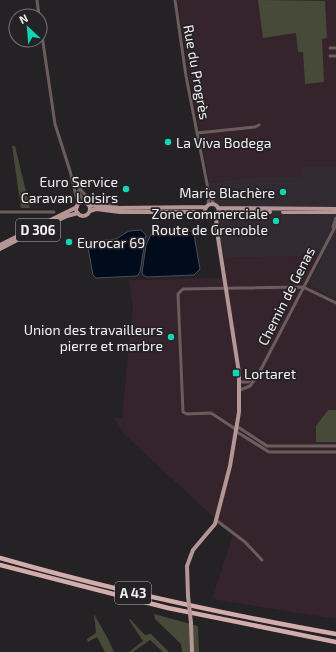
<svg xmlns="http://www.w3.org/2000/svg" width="336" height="652" font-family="'Exo 2',sans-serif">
	<rect width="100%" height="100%" fill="#252225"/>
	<path fill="#312a31" d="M301,167H336V300L311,286L309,282L322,258L319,256L224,258L209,183L255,177H300Z"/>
	<path fill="#36242c" d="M178,0H336V167H301V177H255L209,183L186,61Z
		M319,256L322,257L309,282L311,286L336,300V619L212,599L233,535L126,436L114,418H122L133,307L129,280L226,278L224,258Z"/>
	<path fill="#474939" d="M258,0L325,1L327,38L322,39L324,82L305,84L303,52H298L296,33L263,38Z
		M12,146H15L30,208H21Z
		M328,410H336V442H316V426Z
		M94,614L107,637L114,652H105L97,637L88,642L87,639L96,633Z
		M154,614L198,626L199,652H182L181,644L155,619Z
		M130,619L145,635L151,634L169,652H163L150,640L133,652H129L143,641L129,620Z"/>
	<path fill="#000b1b" stroke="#49505c" d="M141,230L146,235L140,272L137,276L96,278L93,275L87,242L116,239L129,231Z
		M189,230L194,235L200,269L194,275L147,277L143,275L142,273L146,245L152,232Z"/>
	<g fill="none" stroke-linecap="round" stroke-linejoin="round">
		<path stroke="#6c5d5c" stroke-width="3" d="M37,0L39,16
			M175,0L186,76L209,194L208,205
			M40,22L55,124L70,171L78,204
			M330,48H336
			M330,56H336
			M197,133L255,127L259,125
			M74,179C86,202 94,201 118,207
			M78,191L84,202
			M209,195L214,204
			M0,212H54
			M333,227L336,218
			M240,382H248L255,377
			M240,390L250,386L257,377L336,225
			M238,427L267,446H336
			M237,430L211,413L187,414L183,412L178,294L183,289L303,287L336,303
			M237,432L269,452H336
			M216,520L245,542L262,560"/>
		<path stroke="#b59695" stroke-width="4" d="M76 209a7 7 0 1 1 14 0a7 7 0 1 1-14 0Z
			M205 211a7 7 0 1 1 14 0a7 7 0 1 1-14 0Z
			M89,205L116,208L206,207
			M218,208L336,209
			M90,211L96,209L120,212H192L206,214
			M283,212H336
			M218,213L270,212
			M0,245L77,207
			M0,249L23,237L67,216L78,213
			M188,596L187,566L193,550L215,524L230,466L239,412V373L217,231L216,216
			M191,623L192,652"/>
		<path stroke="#d2adac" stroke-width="4.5" d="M0,558C111,590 223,614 336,634
			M0,565L168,608L336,642"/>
		<path stroke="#b59695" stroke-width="4" d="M188,596L191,623"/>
	</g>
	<g fill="#11d5b4" stroke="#252225" stroke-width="1.5">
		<circle cx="168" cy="142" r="4"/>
		<circle cx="126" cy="189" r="4"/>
		<circle cx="283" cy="192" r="4"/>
		<circle cx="276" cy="221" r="4"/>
		<circle cx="69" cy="242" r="4"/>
		<circle cx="171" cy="337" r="4"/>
		<rect x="232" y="369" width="8" height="8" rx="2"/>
	</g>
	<g text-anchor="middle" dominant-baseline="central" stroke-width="3.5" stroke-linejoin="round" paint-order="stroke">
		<g fill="#252225" stroke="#b5b3b5" stroke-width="1">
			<rect x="16" y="219" width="44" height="22" rx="3"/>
			<rect x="115" y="582" width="36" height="22" rx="3"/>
		</g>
		<g font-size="13" font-weight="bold" fill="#f3f1f3">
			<text x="38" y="230">D 306</text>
			<text x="133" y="593">A 43</text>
		</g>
		<g font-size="14" fill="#f3f1f3" stroke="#252225">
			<text transform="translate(197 72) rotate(80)">Rue du Progrès</text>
			<text transform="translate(286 296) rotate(-63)">Chemin de Genas</text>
		</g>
		<g font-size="14" fill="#f3f1f3" stroke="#252225" text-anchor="end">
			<text x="176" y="142" text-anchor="start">La Viva Bodega</text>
			<text x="118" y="181">Euro Service<tspan x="118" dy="16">Caravan Loisirs</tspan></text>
			<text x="275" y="192">Marie Blachère</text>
			<text x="268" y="213">Zone commerciale<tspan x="268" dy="16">Route de Grenoble</tspan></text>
			<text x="77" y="242" text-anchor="start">Eurocar 69</text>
			<text x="163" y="329">Union des travailleurs<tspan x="163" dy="16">pierre et marbre</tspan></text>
			<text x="244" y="373" text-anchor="start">Lortaret</text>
		</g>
	</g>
	<g transform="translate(28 28) rotate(334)"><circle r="19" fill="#252225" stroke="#777577"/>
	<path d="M0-3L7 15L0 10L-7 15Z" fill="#11d5b4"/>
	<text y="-6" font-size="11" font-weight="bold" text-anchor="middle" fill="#f3f1f3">N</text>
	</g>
</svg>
